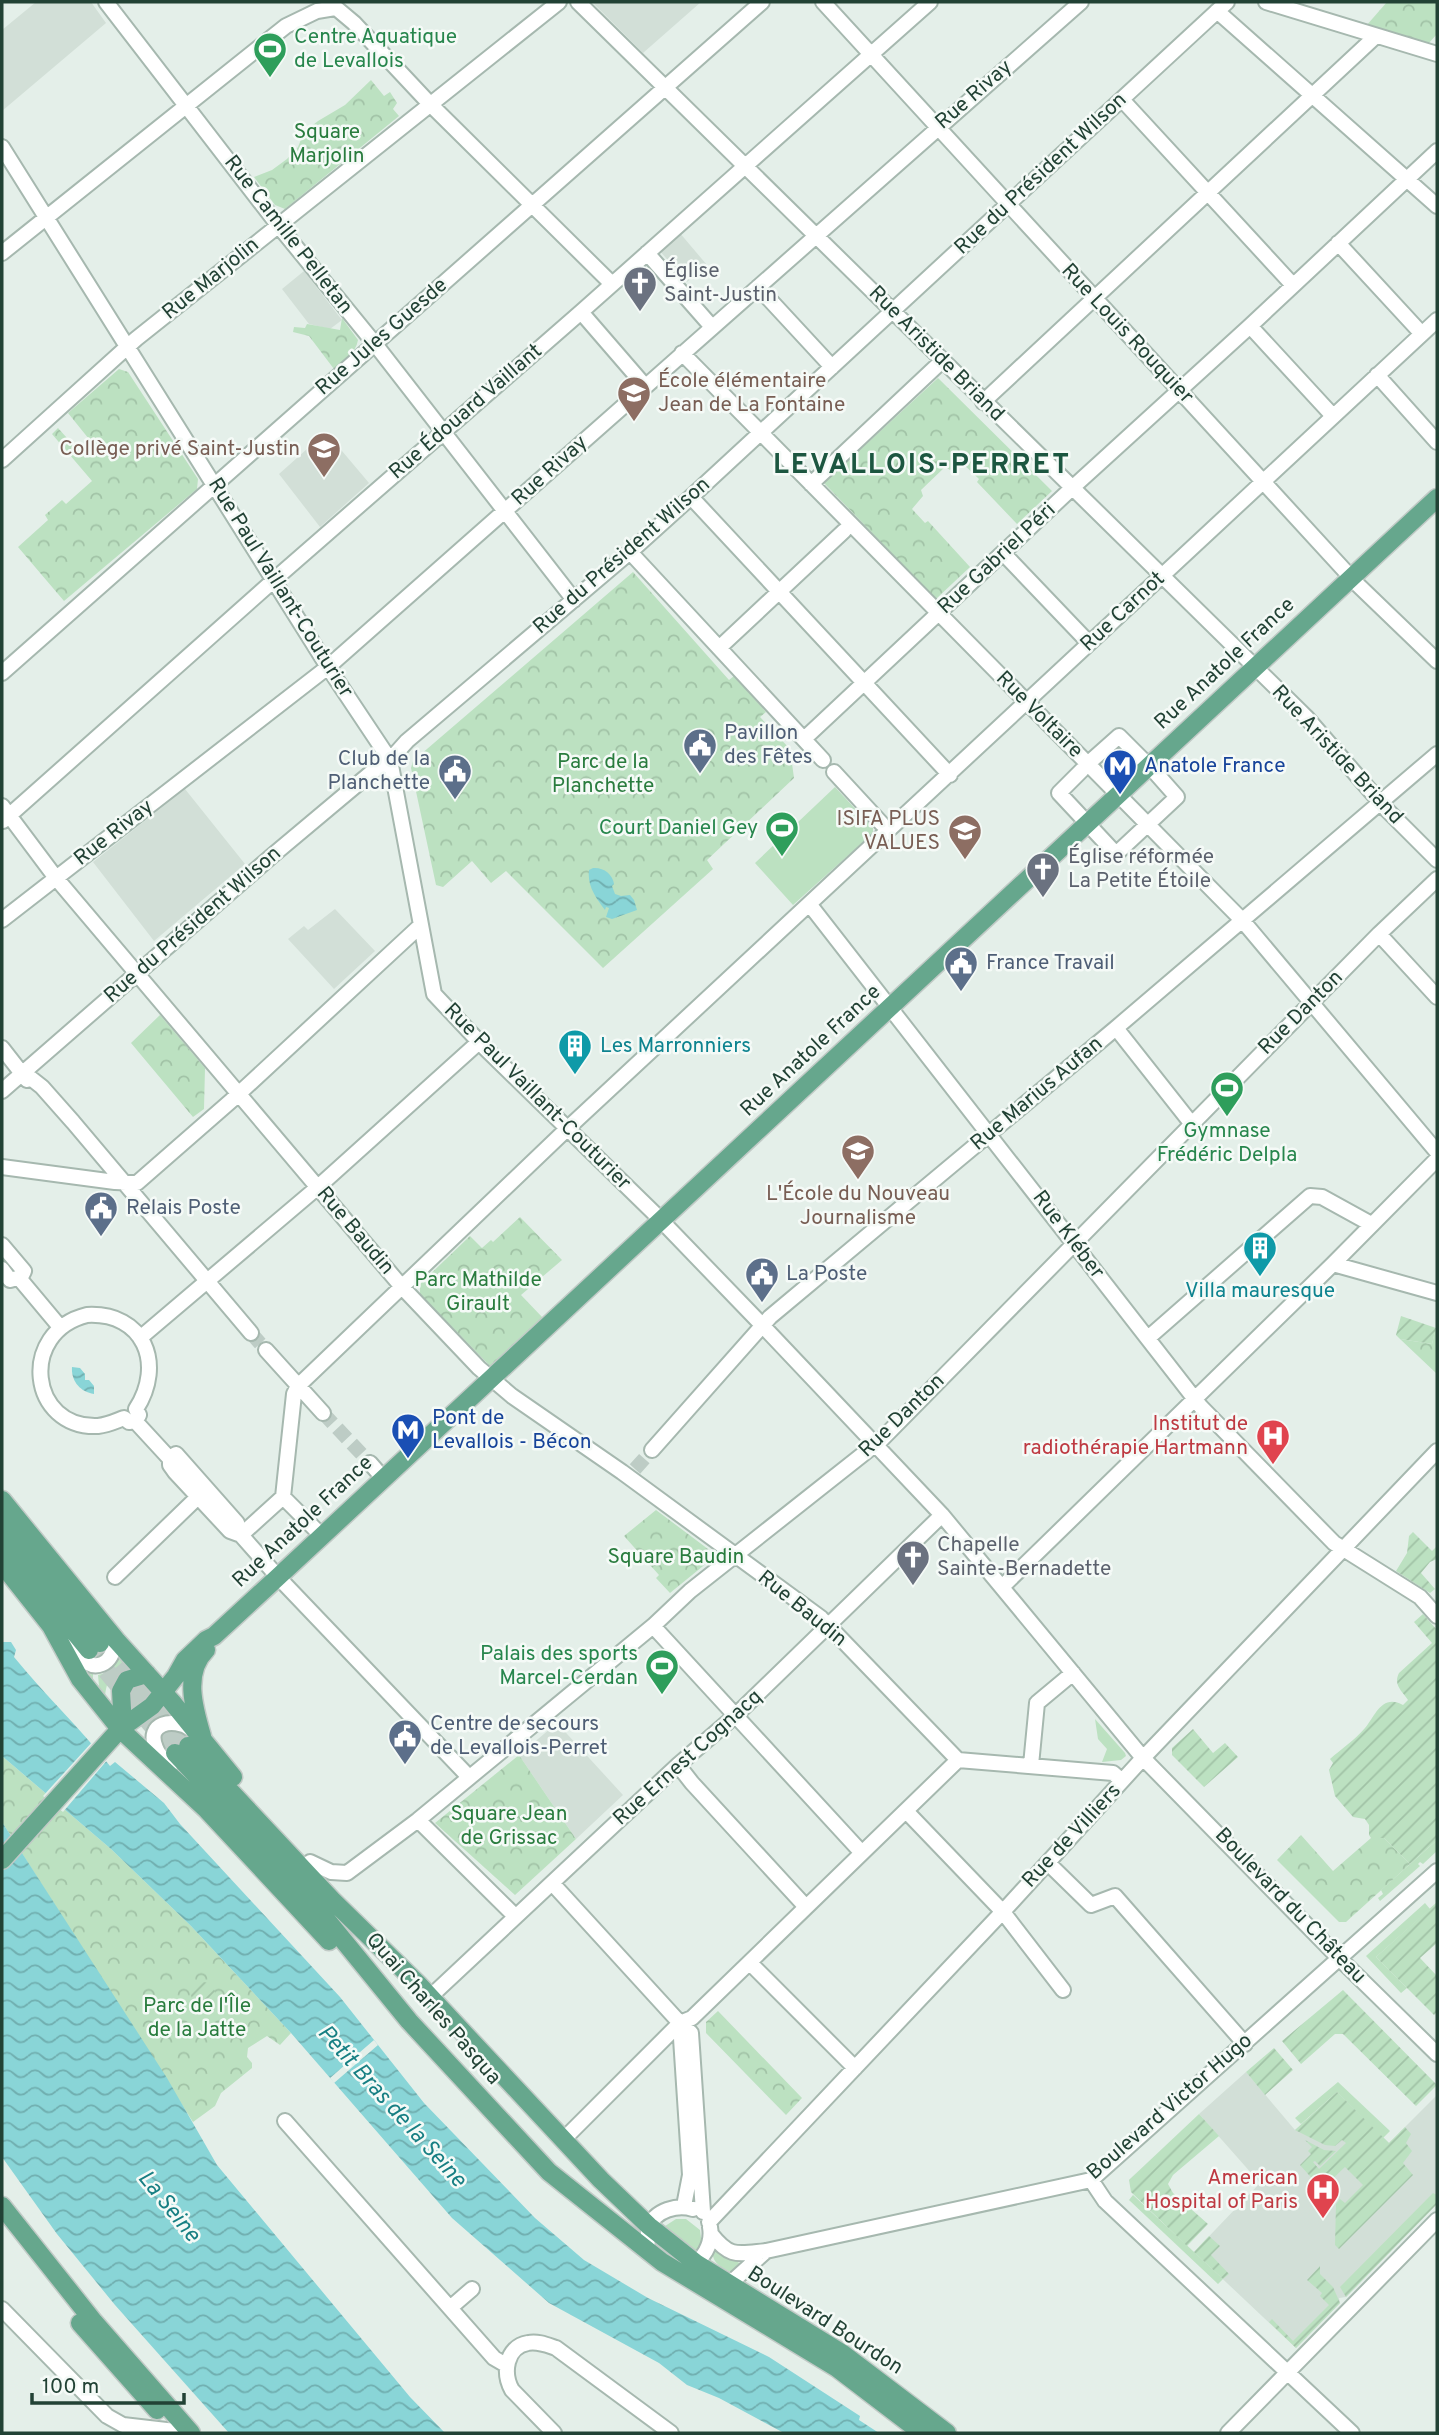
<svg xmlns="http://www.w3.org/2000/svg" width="1439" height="2435" font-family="Overpass,sans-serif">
	<defs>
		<pattern id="park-crowns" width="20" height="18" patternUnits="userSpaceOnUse" patternTransform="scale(1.75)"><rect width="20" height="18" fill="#bce1c1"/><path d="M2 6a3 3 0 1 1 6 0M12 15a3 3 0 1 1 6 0" fill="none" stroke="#a1c2a6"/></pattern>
		<pattern id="garden-furrows" width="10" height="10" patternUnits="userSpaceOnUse" patternTransform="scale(1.75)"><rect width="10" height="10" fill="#bce1c1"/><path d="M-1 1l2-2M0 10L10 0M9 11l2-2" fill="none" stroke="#a1c2a6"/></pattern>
		<pattern id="water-waves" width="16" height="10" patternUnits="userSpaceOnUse" patternTransform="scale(1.75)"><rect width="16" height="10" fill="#89d5d7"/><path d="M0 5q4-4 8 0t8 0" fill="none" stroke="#70aeaf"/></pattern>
	</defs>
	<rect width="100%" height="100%" fill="#e4efe9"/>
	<path fill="#d2dfd7" d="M36,2H91L106,23L2,111V30Z
		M592,2H701L643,53Z
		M679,232L707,265L687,282L659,250Z
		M304,271L342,320L330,329L309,324L282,289Z
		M326,432L369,483L320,527L279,474Z
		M185,789L245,864L154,941L93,862Z
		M335,909L375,951L334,989L288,939L304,926L308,930Z
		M557,1723L623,1795L576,1839L519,1755Z
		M1246,2072L1295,2130L1337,2092L1389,2143L1437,2095V2204L1346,2297L1339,2298L1340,2303L1296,2348L1194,2252L1260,2183L1199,2114Z"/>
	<path fill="#bce1c1" d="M835,787L873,828V833L793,905L755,863Z
		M118,1653L128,1663C111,1671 105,1683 105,1701L85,1669L93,1670V1680L99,1686L98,1675L108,1672L110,1664Z
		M141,1683L148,1688L150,1697L134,1710L129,1711V1687Z
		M1095,1719L1125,1753L1126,1756L1121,1760L1102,1762L1107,1749L1098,1739Z
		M1437,1840V1851L1423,1864L1420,1862L1418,1864L1420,1866L1380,1901L1378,1898L1383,1894L1381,1890Z
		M1425,1903L1430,1909L1376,1957L1407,1988L1401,1993L1366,1956Z
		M1338,2082L1390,2131L1383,2138L1337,2092L1301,2124L1295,2118Z
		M1133,2195L1223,2279L1218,2284L1129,2200Z
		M676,2219H686L700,2230L702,2245L697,2254L662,2228Z
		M714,2246L737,2259L741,2268L731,2272C719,2267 709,2260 714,2246Z"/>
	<path fill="url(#park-crowns)" d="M1387,2H1437V34L1429,43L1366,26Z
		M371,80L384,96L390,92L397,103L393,109L399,116L285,209L275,205L254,177L272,170L287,159L298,147L304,132L318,121L345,105Z
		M342,318L358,340C356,353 343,361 334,369L309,336L293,332L294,327L305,328L307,324L340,330Z
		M119,369L128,372L198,479L197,489L64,601L18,547L48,520L45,515L62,500L66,504L92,481L52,434L58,428L85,458L97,449L68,413Z
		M938,378L1052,491L1017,524L977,482L979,479L961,462L950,470L945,467L921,490L923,496L912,509L925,523L928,521L970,567L936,599L824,483Z
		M633,572L729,680L734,676L766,712L760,717L790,749L794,778L707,860L713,869L603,968L506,871L491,883L472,861L443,887L436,885L411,768L413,761Z
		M160,1015L205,1068L204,1109L193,1117L131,1043Z
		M520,1217L562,1260L521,1295L543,1318L493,1365H489L420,1294V1284L470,1236L482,1248L491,1240L493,1242Z
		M1436,1327H1437V1374L1400,1339L1432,1344Z
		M656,1510L708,1549L710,1555L708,1562L670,1593L656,1578L659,1575L624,1536Z
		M519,1755L576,1839L515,1895L435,1823Z
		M2,1756L111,1849L191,1926L291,2033L280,2045L267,2036L248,2048L247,2057L252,2063V2068L221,2093L215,2106L193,2122L2,1822Z
		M1301,1835L1333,1871L1371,1838H1384L1410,1864L1346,1922H1339L1277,1860Z
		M718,2011L802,2098L786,2115L706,2033V2022Z"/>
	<path fill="url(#garden-furrows)" d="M1401,1316L1436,1328L1432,1344L1400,1339L1396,1335Z
		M1413,1532L1432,1551L1437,1546V1559L1430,1562L1421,1573L1435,1589L1430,1593L1396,1571L1407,1553L1409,1536Z
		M1423,1614L1437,1630V1840L1410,1864L1384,1838H1371L1369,1835V1825L1365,1819L1353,1817L1335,1796L1329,1770L1333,1763L1330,1759C1341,1749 1355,1740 1365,1728C1375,1716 1382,1693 1403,1705L1408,1700C1402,1691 1393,1685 1399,1673L1432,1643L1414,1622Z
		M1193,1729L1213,1753L1225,1743L1238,1757L1204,1787L1172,1755V1748Z
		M1437,1902V1943L1420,1958L1437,1976V2012L1434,2015L1376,1957Z
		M191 1994a12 12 0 1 1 24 0a12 12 0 1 1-24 0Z
		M1343,1990L1437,2085L1416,2106L1343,2034H1335L1301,2064L1282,2041Z
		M1274,2048L1293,2070L1265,2095L1246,2072Z
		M1337,2092L1389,2143L1405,2127L1411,2134L1406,2143L1412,2151L1403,2163L1413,2175L1339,2249L1335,2245L1336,2204L1340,2199L1345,2203L1363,2185L1345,2167L1324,2187L1327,2191L1324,2192L1300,2165L1311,2154L1308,2151L1312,2147L1305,2140L1324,2150L1336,2151L1320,2166L1315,2161L1313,2162L1319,2169L1346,2143L1342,2140L1335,2146L1325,2145L1295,2130Z
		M1199,2114L1219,2136L1173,2175L1168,2184L1173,2193L1208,2224L1187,2246L1131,2192L1129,2180Z
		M1433,2193L1437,2195V2204L1346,2297L1340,2287Z
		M1209,2236L1220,2246L1211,2255L1229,2274L1223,2279L1194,2252Z
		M1320,2266V2274L1333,2287L1340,2303L1296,2348L1269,2322L1272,2319L1293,2341L1329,2305L1320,2296L1322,2293L1307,2280Z"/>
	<path fill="url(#water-waves)" d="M593,868C603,867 613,874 614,884L612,886L615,894L621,896L630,895L634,900L637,910L612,919L606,917L609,908L606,907L605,910C596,898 587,886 589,870Z
		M72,1367L80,1368L85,1374V1380H89L94,1386V1394C80,1392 71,1381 72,1367Z
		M2,1642H11L16,1650L14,1657C45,1695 80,1728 110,1766L115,1762L164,1803L180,1824L340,1997L424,2103L535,2218L584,2260L648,2298L769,2357L860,2416L859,2420L879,2433H784L719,2398L687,2385L659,2363L549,2303L452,2218L291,2033L191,1926L111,1849L2,1756Z
		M2,1822L167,2078L217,2165L410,2397L445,2433H229L115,2305L57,2234L2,2157Z"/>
	<path fill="#e4efe9" d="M94,1740L109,1758L63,1812L43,1796Z
		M374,2040L378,2045L334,2083L330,2078Z"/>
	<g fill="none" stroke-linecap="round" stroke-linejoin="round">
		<path stroke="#bdccc5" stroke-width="14" stroke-dasharray="14 7" stroke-linecap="butt" d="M251,1333L266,1350
			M323,1413L370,1463
			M635,1469L652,1450"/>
		<path stroke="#bdccc5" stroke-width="18" stroke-dasharray="18 9" stroke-linecap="butt" d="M101,1645L188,1746
			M89,1650L175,1753"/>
		<g stroke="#a6b8af" stroke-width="18">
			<path id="minor" d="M106,2L278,225L375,344L574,600
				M329,2L354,23L429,103L612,284
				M578,2L1307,718L1387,810L1437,860
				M823,2L1357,584L1437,661
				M1266,2L1437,54
				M1217,11L1437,206
				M1127,105L1291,283
				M2,147L328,667L390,760L434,994L485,1048L654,1213L762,1325L942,1515L1143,1758L1339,1958L1437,2054
				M1338,243L1422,334
				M2,253L286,26L317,11L335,8
				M647,253L712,327
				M758,287L832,367
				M581,312L645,386
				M1250,326L1333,416
				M682,353L1242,920L1437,1152
				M1377,375L1437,442
				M983,402L1376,36
				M2,460L136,339L559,2
				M811,484L942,361
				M691,497L950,775
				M630,552L823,760
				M1003,553L1089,643
				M719,648L844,531
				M2,673L762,2
				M804,739L1071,489L1250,326L1437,151
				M1092,760L1119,736L1143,760
				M1082,770L1059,793L1116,854L1177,797L1154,771
				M834,772L882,824
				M2,806L56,878L402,1287L479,1368L512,1396L622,1472L821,1618L958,1760
				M3,821L283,572L581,312L930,2
				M810,905L1201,1407L1334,1543L1420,1597L1437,1616
				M2,920L328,667L1081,2
				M1379,934L1437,997
				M1116,1028L1191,1123
				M2,1048L27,1080
				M23,1072L42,1087L73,1122L251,1333
				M2,1091L273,855L372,772L390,760L407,741L630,552L691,497L1227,2
				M2,1167L115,1182L137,1183L232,1100L420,926
				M2,1245L24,1271L21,1277L10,1280L2,1269
				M1333,1264L1437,1293
				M19,1278L60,1327
				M87,1315C144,1312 165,1364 136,1409L139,1415L135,1421L129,1422L124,1418C116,1421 108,1425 98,1426C29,1429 18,1332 87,1315Z
				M140,1338L318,1187L479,1042
				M1148,1338L1310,1196L1322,1197L1371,1224
				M266,1350L323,1413
				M135,1421L170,1459
				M652,1450L770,1317L1116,1028L1437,754
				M370,1463L383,1478
				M283,1497L294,1394L298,1386L568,1128L1437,320
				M283,1497L322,1536
				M241,1535L230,1531L175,1472L170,1465V1459L176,1454L237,1523L241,1535L278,1577L469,1777
				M241,1535L283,1497
				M115,1577L203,1492
				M1002,1587L1333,1264L1437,1159
				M653,1626L862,1853
				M61,1640C76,1643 83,1672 102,1664C112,1660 113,1650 116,1640
				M958,1760L1113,1773L1122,1781
				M678,1765L692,1783L806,1907
				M1031,1765L1037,1703L1073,1673
				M170,1766C165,1761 158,1755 156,1748C145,1723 173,1717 191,1729
				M906,1811L1003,1912L1063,1990
				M418,1820L515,1916
				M310,1862L331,1872L347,1873L418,1820L653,1626L690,1591L881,1440L1379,934L1437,879
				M1048,1863L1091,1905L1115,1896L1245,2044
				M552,1883L680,2023L691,2033L703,2212
				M750,1963L855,2068
				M430,1997L678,1765L736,1715L942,1515
				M680,2023L690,2175L684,2206
				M285,2121L494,2358L506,2365
				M564,2139L680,2023L692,2018L958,1760
				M1091,2180L1105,2201L1352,2433
				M709,2222L1009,1905L1143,1758L1437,1451
				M711,2234C730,2258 737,2254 766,2251L1091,2180L1437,1871
				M647,2251C648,2244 647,2234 649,2227C655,2210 678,2204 693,2209
				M688,2267C703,2261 713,2244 710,2227
				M719,2286L735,2279L766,2251
				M450,2308L472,2289
				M2,2309L107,2416L123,2425L175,2431
				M554,2433L512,2390C503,2374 505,2347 528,2343C538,2341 547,2345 556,2348L671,2433
				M1228,2433L1437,2220"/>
		</g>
		<g stroke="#c1cac6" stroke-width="21">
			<path id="major" d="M2,1500L116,1640L172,1702L233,1777
				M2,1523L100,1643
				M2,1543L89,1650
				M2,1564L51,1626L80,1679L120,1729L207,1810L329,1941
				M120,1729L122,1709L121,1691L127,1680L147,1674
				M202,1736C194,1709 183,1672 206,1650
				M188,1746L332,1900L418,1984L601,2180L649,2226L697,2264L843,2354L947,2433
				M175,1753L286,1870L409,2021L549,2172L662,2262L837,2368L922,2433
				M2,1860L120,1729L152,1706L176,1676L185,1660L206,1640L214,1636L278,1577L1437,498
				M2,2206L94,2322L191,2433
				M80,2323L157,2410"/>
		</g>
		<use href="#minor" stroke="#fff" stroke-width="14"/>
		<use href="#major" stroke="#66a78d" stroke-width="18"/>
	</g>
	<defs>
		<g id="stadium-pin" transform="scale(1.75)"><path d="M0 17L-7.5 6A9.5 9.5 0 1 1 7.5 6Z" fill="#2e9e5b" stroke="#f5faf7"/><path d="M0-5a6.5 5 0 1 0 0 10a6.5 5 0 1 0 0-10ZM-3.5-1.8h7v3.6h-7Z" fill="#fff"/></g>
		<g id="church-pin" transform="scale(1.75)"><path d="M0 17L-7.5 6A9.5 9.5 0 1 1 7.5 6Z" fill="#6b7280" stroke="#f5faf7"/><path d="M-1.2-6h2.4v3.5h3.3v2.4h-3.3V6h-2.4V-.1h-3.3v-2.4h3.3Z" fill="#fff"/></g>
		<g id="school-pin" transform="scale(1.75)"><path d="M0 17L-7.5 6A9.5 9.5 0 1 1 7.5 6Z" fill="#8d6e63" stroke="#f5faf7"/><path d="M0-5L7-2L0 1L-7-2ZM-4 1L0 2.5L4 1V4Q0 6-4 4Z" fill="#fff"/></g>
		<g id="civic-pin" transform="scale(1.75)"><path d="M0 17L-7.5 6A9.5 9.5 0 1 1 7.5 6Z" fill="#5c6f8a" stroke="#f5faf7"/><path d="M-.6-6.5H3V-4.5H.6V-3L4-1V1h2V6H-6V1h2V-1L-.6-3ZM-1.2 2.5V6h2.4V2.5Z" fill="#fff"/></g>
		<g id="metro-pin" transform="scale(1.75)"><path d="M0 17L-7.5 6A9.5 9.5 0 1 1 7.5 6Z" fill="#1a4fb4" stroke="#f5faf7"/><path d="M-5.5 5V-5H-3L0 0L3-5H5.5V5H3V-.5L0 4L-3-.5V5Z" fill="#fff"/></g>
		<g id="university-pin" transform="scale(1.75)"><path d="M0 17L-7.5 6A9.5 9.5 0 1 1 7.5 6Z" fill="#8d6e63" stroke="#f5faf7"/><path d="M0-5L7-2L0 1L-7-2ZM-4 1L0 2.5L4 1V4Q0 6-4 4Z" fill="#fff"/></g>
		<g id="building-pin" transform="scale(1.75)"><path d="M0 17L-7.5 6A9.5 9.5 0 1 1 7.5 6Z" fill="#0f9aa8" stroke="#f5faf7"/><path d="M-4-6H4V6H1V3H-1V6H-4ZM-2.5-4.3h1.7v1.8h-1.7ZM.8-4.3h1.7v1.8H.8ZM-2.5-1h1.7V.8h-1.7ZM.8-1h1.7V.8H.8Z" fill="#fff"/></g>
		<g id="hospital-pin" transform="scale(1.75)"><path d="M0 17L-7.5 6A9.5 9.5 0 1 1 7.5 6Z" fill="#e0444e" stroke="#f5faf7"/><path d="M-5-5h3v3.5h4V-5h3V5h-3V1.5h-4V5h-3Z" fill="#fff"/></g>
	</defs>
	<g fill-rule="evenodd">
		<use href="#stadium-pin" x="270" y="49"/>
		<use href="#church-pin" x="640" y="283"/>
		<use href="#school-pin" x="634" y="393"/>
		<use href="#school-pin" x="324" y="449"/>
		<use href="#civic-pin" x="700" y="745"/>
		<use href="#metro-pin" x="1120" y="766"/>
		<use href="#civic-pin" x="455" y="771"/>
		<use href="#stadium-pin" x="782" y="828"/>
		<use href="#university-pin" x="965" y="831"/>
		<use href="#church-pin" x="1043" y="869"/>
		<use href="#civic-pin" x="961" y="963"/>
		<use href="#building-pin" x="575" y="1046"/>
		<use href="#stadium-pin" x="1227" y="1088"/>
		<use href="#school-pin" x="858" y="1151"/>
		<use href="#civic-pin" x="101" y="1208"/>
		<use href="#building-pin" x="1260" y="1248"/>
		<use href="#civic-pin" x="762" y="1274"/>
		<use href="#metro-pin" x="408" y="1430"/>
		<use href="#hospital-pin" x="1273" y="1436"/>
		<use href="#church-pin" x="913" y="1557"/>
		<use href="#stadium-pin" x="662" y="1666"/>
		<use href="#civic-pin" x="405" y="1736"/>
		<use href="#hospital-pin" x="1323" y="2190"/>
	</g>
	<g text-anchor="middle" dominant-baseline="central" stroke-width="5" stroke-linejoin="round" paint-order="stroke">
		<g font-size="21" fill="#27864d" stroke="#f5faf7" text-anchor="end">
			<text x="294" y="37" text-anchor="start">Centre Aquatique<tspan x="294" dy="24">de Levallois</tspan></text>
			<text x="758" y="828">Court Daniel Gey</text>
			<text x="1227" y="1131" text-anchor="middle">Gymnase<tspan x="1227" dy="24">Frédéric Delpla</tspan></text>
			<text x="638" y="1654">Palais des sports<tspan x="638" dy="24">Marcel-Cerdan</tspan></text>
		</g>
		<g font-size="21" fill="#224235" stroke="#f5faf7">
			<text transform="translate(974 95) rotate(-41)">Rue Rivay</text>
			<text transform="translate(1041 174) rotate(-43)">Rue du Président Wilson</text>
			<text transform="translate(288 235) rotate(52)">Rue Camille Pelletan</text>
			<text transform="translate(211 279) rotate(-39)">Rue Marjolin</text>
			<text transform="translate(1127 334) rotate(47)">Rue Louis Rouquier</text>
			<text transform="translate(382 337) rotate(-41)">Rue Jules Guesde</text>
			<text transform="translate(936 354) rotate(45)">Rue Aristide Briand</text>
			<text transform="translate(466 412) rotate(-41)">Rue Édouard Vaillant</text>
			<text transform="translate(550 471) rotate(-42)">Rue Rivay</text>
			<text transform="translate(622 556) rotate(-41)">Rue du Président Wilson</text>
			<text transform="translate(997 559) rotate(-43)">Rue Gabriel Péri</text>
			<text transform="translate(280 588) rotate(58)">Rue Paul Vaillant-Couturier</text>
			<text transform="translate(1123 612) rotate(-43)">Rue Carnot</text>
			<text transform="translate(1225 664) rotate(-43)">Rue Anatole France</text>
			<text transform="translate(1039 715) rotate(45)">Rue Voltaire</text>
			<text transform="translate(1337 755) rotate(47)">Rue Aristide Briand</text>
			<text transform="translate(114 833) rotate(-38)">Rue Rivay</text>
			<text transform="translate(193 925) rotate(-41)">Rue du Président Wilson</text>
			<text transform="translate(1301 1013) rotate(-45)">Rue Danton</text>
			<text transform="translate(811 1051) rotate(-43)">Rue Anatole France</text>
			<text transform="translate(1037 1094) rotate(-40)">Rue Marius Aufan</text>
			<text transform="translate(537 1097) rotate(45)">Rue Paul Vaillant-Couturier</text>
			<text transform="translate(355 1231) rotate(50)">Rue Baudin</text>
			<text transform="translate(1068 1235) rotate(53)">Rue Kléber</text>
			<text transform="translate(902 1416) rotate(-44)">Rue Danton</text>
			<text transform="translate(303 1522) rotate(-43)">Rue Anatole France</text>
			<text transform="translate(802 1609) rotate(39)">Rue Baudin</text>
			<text transform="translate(688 1758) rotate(-42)">Rue Ernest Cognacq</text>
			<text transform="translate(1072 1836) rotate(-47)">Rue de Villiers</text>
			<text transform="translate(1290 1906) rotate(46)">Boulevard du Château</text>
			<text transform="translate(433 2009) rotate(49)">Quai Charles Pasqua</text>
			<text transform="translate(1170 2107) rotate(-41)">Boulevard Victor Hugo</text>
			<text transform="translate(825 2321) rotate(33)">Boulevard Bourdon</text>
		</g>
		<g font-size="21" fill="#297c3e" stroke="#f5faf7">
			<text x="327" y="132">Square<tspan x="327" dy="24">Marjolin</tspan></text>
			<text x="603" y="762">Parc de la<tspan x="603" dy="24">Planchette</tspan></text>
			<text x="478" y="1280">Parc Mathilde<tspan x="478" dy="24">Girault</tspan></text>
			<text x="676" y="1557">Square Baudin</text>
			<text x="509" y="1814">Square Jean<tspan x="509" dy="24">de Grissac</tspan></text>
			<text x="197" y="2006">Parc de l'Île<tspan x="197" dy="24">de la Jatte</tspan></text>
		</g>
		<g font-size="21" fill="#5b616d" stroke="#f5faf7" text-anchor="start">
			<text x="664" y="271">Église<tspan x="664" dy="24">Saint-Justin</tspan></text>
			<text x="1068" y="857">Église réformée<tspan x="1068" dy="24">La Petite Étoile</tspan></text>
			<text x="937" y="1545">Chapelle<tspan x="937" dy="24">Sainte-Bernadette</tspan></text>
		</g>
		<g font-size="21" fill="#785e54" stroke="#f5faf7" text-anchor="end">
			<text x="658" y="381" text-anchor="start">École élémentaire<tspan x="658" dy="24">Jean de La Fontaine</tspan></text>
			<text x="300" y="449">Collège privé Saint-Justin</text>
			<text x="940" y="819">ISIFA PLUS<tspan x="940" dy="24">VALUES</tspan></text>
			<text x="858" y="1194" text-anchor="middle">L'École du Nouveau<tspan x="858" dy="24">Journalisme</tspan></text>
		</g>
		<g font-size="21" fill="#4e5e75" stroke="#f5faf7" text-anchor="start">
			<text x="724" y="733">Pavillon<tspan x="724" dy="24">des Fêtes</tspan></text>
			<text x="430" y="759" text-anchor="end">Club de la<tspan x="430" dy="24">Planchette</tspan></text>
			<text x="986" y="963">France Travail</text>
			<text x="126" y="1208">Relais Poste</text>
			<text x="786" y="1274">La Poste</text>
			<text x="430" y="1724">Centre de secours<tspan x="430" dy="24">de Levallois-Perret</tspan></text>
		</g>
		<g font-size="21" fill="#164399" stroke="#f5faf7" text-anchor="start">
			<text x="1144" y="766">Anatole France</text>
			<text x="432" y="1418">Pont de<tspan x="432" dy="24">Levallois - Bécon</tspan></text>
		</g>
		<g font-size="21" fill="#0d838f" stroke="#f5faf7" text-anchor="start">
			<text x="600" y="1046">Les Marronniers</text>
			<text x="1260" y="1291" text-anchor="middle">Villa mauresque</text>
		</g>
		<g font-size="21" fill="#be3a42" stroke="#f5faf7" text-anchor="end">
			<text x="1248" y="1424">Institut de<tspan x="1248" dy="24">radiothérapie Hartmann</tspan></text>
			<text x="1298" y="2178">American<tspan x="1298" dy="24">Hospital of Paris</tspan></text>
		</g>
		<g font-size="23" font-style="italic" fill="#177f83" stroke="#f5faf7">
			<text transform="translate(391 2107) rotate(48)">Petit Bras de la Seine</text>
			<text transform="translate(168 2207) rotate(51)">La Seine</text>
		</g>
		<g font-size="28" font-weight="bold" letter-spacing="2" fill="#1c5640" stroke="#f5faf7">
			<text x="922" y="466">LEVALLOIS-PERRET</text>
		</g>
	</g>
	<rect width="1439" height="2435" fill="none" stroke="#224235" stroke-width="7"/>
	<path d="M32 2393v10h152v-10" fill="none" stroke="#224235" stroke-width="3.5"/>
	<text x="42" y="2393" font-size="21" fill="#224235" stroke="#f5faf7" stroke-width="5" paint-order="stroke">100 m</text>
</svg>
